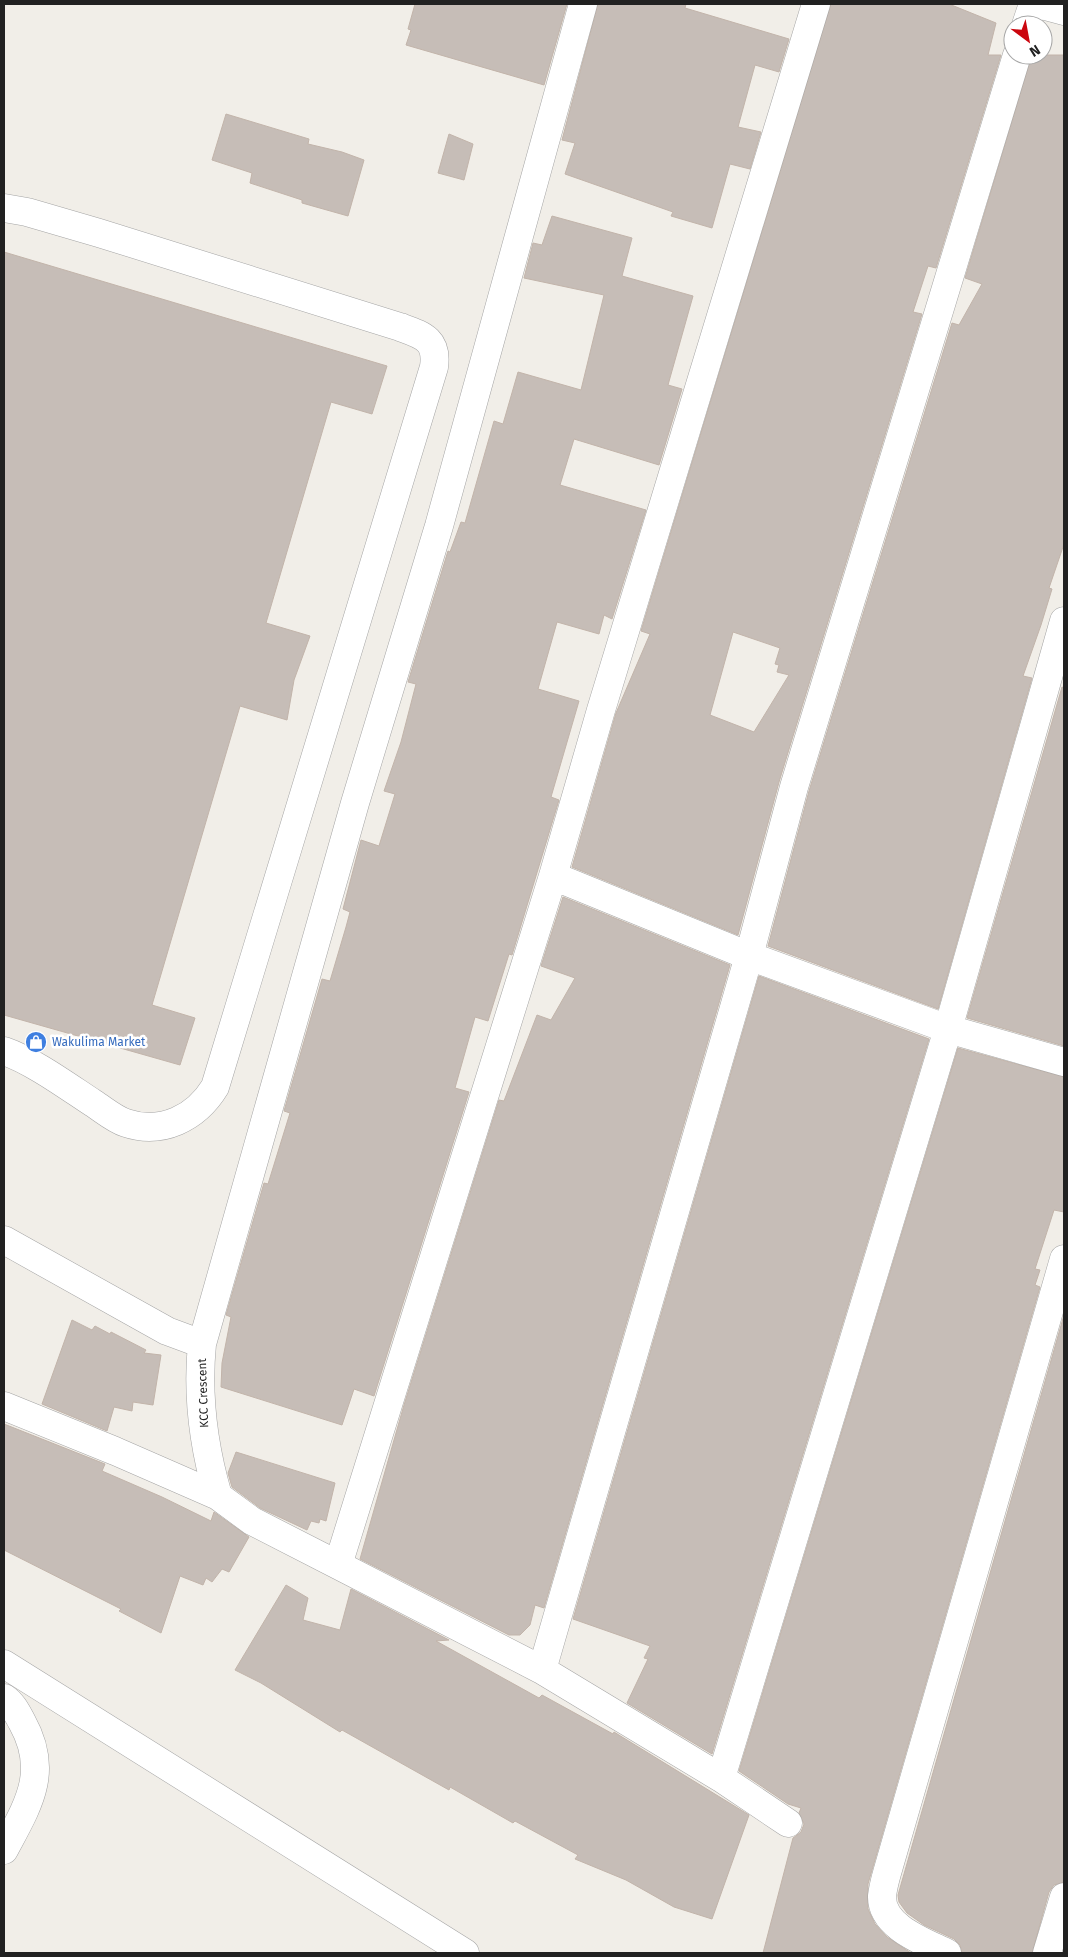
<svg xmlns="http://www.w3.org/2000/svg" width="1068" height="1957" font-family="'Fira Sans',sans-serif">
	<rect width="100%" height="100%" fill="#f1eee8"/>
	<path fill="#c6bdb7" stroke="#c2b4aa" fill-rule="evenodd" d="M415,4H567L544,85L406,45L411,30L408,29Z
		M598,4H686L685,8L789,39L779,72L755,65L738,127L761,132L750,169L730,164L712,228L671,216L673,212L565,174L575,143L562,140Z
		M831,4H949L996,23L988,55H1001L936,268L928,266L913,312L922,314L779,782L738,935L572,867L616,713L650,634L641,631ZM733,632L780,648L775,664L779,665L777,672L789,675L754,732L710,715Z
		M1032,55H1064V544L1049,588L1052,589L1041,625L1023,676L1032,678L938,1009L768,946L809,791L952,323L959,325L982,284L965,278Z
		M226,114L309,139L308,144L342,152L364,160L348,216L302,203V200L250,183L252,173L212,160Z
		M449,134L473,144L464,180L438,173Z
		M552,216L632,238L622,276L693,296L668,385L682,389L659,465L574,439L560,485L646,510L612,619L604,615L599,634L557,622L538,689L579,701L551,797L559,800L512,955L509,954L488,1021L475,1017L455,1088L469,1092L374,1396L354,1389L342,1425L221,1387L222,1363L231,1317L226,1315L264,1183L268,1184L290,1113L284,1111L322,979L330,981L346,927L350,912L343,909L361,840L379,846L395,794L384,791L401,742L416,684L408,682L448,551L450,552L461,522L465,523L494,421L503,424L518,372L581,390L604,295L524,278L533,243L542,245Z
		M4,252L387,366L372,414L331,402L266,623L310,636L294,680L287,720L240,706L152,1005L195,1018L180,1065L4,1015Z
		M1062,687L1064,688V1046L967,1018Z
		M563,897L730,965L544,1608L535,1605L530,1625L520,1635H509L360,1559L404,1405L499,1100L504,1101L537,1015L551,1020L575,978L541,966Z
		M759,976L929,1039L712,1754L627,1703L648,1659L644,1658L650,1646L573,1619Z
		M958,1048L1064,1077V1212L1054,1210L1035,1269L1040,1270L1035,1285L1040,1287L868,1884V1909L875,1924L887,1937L911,1953H763L793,1838L801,1832L804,1824L799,1813L801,1808L788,1804L739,1771Z
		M1064,1315V1882L1054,1885L1049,1892L1032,1953H962L960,1945L954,1939L924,1925L907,1913L899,1902L898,1895Z
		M72,1320L92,1330L95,1326L110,1334L111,1332L146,1350L144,1353L161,1355L153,1405L133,1402L132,1411L114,1407L107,1431L42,1404Z
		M4,1424L105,1464L102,1471L162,1497L211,1521L214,1512L249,1537L229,1572L222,1569L212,1582L206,1578L203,1585L180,1576L161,1633L119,1611L121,1609L4,1550Z
		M236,1452L335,1483L326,1521L320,1519L319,1523L311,1521L307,1530L260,1508L232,1487L228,1473Z
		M286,1585L308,1598L303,1620L340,1630L351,1589L449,1640L436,1641L539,1698L542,1695L613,1734L614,1732L749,1815L712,1919L674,1907L626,1880L575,1859L578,1855L515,1821L513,1823L450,1787L449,1790L342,1730L340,1732L261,1683L235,1670Z"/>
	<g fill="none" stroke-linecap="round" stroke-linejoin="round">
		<g stroke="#a5a5a5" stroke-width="29">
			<path id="minor" d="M1038,4L1064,11
				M1026,25L1033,4
				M4,208L27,212L99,233L400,327C422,335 438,339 434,367L215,1087C196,1118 162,1135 126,1123C114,1119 104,1110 93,1103C67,1086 33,1061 4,1051
				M553,876L749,956L948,1029L1064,1062
				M4,1240L167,1331L202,1344C197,1394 204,1448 218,1496L252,1521L338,1565
				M202,1344L355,803L439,526L583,4
				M4,1406L115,1451L218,1496
				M4,1664L465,1953
				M542,1670L338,1565L553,876L601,710L816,4
				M4,1698C13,1704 17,1713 22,1722C50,1772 28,1805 4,1850
				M721,1778L948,1029L1064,621
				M788,1823L721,1778L542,1670L749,956L794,787L1017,55
				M947,1953C925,1942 881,1927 882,1896C883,1888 885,1880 887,1873L1064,1259
				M1047,1953L1064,1897"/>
		</g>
		<use href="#minor" stroke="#fff" stroke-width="28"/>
	</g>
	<defs>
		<g id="shop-disc" transform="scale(1.125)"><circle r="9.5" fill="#3f7fe0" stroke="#fff"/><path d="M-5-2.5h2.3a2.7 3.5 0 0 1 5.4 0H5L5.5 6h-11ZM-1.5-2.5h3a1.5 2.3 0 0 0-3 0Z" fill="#fff"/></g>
	</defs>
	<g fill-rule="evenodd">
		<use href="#shop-disc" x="36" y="1042"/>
	</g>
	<g text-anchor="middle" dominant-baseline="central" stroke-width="5" stroke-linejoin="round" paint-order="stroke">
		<g font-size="12" fill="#366cbe" stroke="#fff" text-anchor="start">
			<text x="52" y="1042">Wakulima Market</text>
		</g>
		<g font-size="12" fill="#212121" stroke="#fff">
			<text transform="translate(203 1393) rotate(-92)">KCC Crescent</text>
		</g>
	</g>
	<rect width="1068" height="1957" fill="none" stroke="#212121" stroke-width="10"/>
	<g transform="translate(1028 40) rotate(148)"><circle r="24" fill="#ffffff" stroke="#a6a6a6"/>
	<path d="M0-4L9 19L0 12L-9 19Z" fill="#cb060e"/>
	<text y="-8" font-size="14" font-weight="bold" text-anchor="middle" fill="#212121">N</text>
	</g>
</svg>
